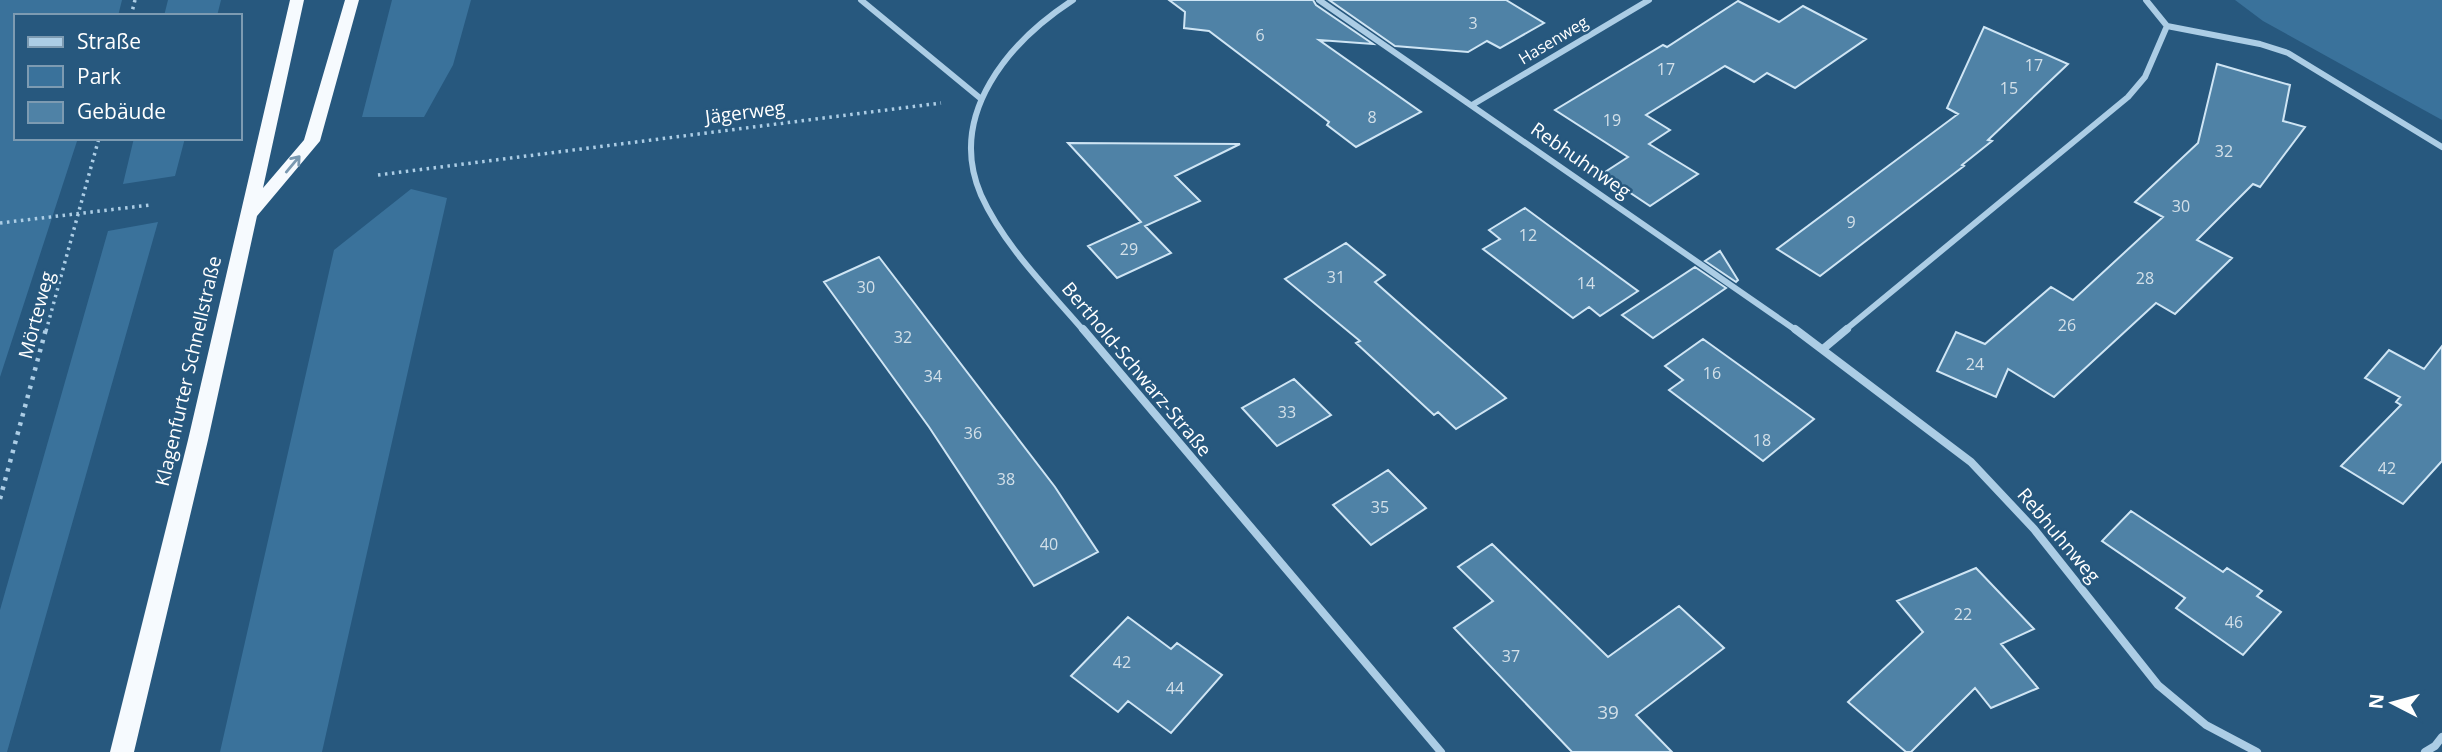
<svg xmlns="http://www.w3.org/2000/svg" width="2442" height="752" font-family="'Open Sans',sans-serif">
	<rect width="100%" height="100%" fill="#27587e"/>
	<path fill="#3a729b" d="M0,0H122L118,16H16V138H78L0,377Z
		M168,0H221L217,16H164Z
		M392,0H471L453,65L424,117H362Z
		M2235,0H2442V120L2263,21Z
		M134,138H185L175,176L123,184Z
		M411,189L447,198L322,752H220L334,250Z
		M158,222L7,752H0V610L108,231Z"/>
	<path fill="#4f82a6" stroke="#cfe5f4" stroke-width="2" d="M1169,0H1313L1316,5L1373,44L1319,40L1421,112L1356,147L1327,125L1329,122L1209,31L1184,28L1185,12Z
		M1329,0H1506L1544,23L1500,48L1487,41L1468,52L1395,46Z
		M1738,1L1779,22L1803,6L1866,39L1795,88L1767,73L1754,82L1725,66L1646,115L1670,130L1649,144L1698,174L1650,206L1602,174L1628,157L1555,110L1663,45L1667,47Z
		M1984,27L2068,64L1988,140L1992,141L1962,165L1964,166L1820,276L1777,249L1958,114L1947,108Z
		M2217,64L2290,85L2283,121L2305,127L2260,187L2253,184L2197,240L2232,258L2175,314L2156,303L2054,397L2008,369L1996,397L1937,371L1956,332L1985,344L2051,287L2073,300L2163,217L2135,202L2198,143Z
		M1068,143L1240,144L1175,176L1200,201L1145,226L1171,253L1117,278L1088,246L1141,222Z
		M1525,208L1567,239L1638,291L1600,316L1589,307L1573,318L1483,249L1500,239L1489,230Z
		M1346,243L1385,275L1375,282L1506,398L1456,429L1438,412L1434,415L1356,343L1360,341L1285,279Z
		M1720,251L1738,280L1736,282L1705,261Z
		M879,257L1055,487L1098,552L1034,586L929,427L824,282Z
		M1695,267L1726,288L1653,338L1622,315Z
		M1703,339L1760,380L1814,419L1763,461L1669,390L1683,380L1665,366Z
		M2442,346V461L2403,504L2341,466L2401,405L2396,402L2400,397L2365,378L2389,350L2424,369Z
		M1294,379L1331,415L1277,446L1242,408Z
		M1388,470L1426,508L1371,545L1333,505Z
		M2131,511L2223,572L2227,568L2262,591L2257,596L2281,612L2243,655L2176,608L2185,598L2102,541Z
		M1492,544L1608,657L1679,606L1724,648L1636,715L1672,752H1572L1454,628L1493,601L1458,567Z
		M1976,568L2034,629L2001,644L2038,688L1991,708L1975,688L1911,752H1906L1848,702L1923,632L1897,601Z
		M1128,617L1171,649L1177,643L1222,675L1171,733L1128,701L1118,712L1071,676Z"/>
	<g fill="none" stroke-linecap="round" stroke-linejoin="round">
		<path stroke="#accde5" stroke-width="3.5" stroke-dasharray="2.5 4.5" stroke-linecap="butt" d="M131,16L135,0
			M378,175L941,103
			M0,223L150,205
			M46,331L99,138"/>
		<path stroke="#accde5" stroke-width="4.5" stroke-dasharray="3.5 6" stroke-linecap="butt" d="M0,499L46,329"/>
		<path stroke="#accde5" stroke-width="6" d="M861,0L980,98
			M1073,0C1010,41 946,114 981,195C1004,246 1048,289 1084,331
			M1319,0L1797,331
			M2167,26L2260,44L2288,53L2442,147
			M1472,105L1649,0
			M1844,331L2128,97L2145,77L2167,26L2146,0"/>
		<path stroke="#accde5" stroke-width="8" d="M1083,329L1441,752
			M1795,329L1971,462L2034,529L2158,685L2206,725L2257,752
			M1823,349L1847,329
			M2425,752L2435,746L2442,737"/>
		<path fill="#f6fafe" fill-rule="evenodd" d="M290,0H304L263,188L304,140L345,0H359L320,141L257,216L208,440L134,752H110L188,440Z"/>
	</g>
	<defs><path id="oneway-shaft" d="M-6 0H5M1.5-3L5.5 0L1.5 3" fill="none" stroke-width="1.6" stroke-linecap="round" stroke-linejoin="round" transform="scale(1.75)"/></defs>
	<use stroke="#7a99b1" href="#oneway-shaft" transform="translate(293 164) rotate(-50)"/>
	<g text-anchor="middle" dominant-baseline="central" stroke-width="5" stroke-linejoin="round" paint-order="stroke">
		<g font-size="16" fill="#d3e0e9">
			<text x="1473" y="23">3</text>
			<text x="1260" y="35">6</text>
			<text x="2034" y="65">17</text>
			<text x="1666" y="69">17</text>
			<text x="2009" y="88">15</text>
			<text x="1372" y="117">8</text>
			<text x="1612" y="120">19</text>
			<text x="2224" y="151">32</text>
			<text x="2181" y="206">30</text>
			<text x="1851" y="222">9</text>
			<text x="1528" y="235">12</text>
			<text x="1129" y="249">29</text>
			<text x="1336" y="277">31</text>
			<text x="2145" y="278">28</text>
			<text x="1586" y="283">14</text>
			<text x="866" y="287">30</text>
			<text x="2067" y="325">26</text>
			<text x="903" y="337">32</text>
			<text x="1975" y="364">24</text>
			<text x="1712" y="373">16</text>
			<text x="933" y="376">34</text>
			<text x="1287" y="412">33</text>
			<text x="973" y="433">36</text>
			<text x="1762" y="440">18</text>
			<text x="2387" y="468">42</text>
			<text x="1006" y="479">38</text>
			<text x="1380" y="507">35</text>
			<text x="1049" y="544">40</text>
			<text x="1963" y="614">22</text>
			<text x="2234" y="622">46</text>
			<text x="1511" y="656">37</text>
			<text x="1122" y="662">42</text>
			<text x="1175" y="688">44</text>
		</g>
		<g font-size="16" fill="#fff" stroke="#27587e">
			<text transform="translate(1553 40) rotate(-31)">Hasenweg</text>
		</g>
		<g font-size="19" fill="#fff" stroke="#27587e">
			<text transform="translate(745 112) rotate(-7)">Jägerweg</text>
			<text transform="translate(1581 160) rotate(35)">Rebhuhnweg</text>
			<text transform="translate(36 315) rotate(-75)">Mörteweg</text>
			<text transform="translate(1137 369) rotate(50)">Berthold-Schwarz-Straße</text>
			<text transform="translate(188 371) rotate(-77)">Klagenfurter Schnellstraße</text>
			<text transform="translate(2059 535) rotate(50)">Rebhuhnweg</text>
		</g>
		<g font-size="19" fill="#d3e0e9">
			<text x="1608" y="712">39</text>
		</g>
	</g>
	<rect x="14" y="14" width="228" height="126" fill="#27587e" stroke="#7d9bb2" stroke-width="2"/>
	<rect x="28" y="37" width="35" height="10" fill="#accde5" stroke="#7d9bb2" stroke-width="2"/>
	<text x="77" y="49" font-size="21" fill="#ffffff">Straße</text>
	<rect x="28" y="66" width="35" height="21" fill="#3a729b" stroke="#7d9bb2" stroke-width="2"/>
	<text x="77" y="84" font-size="21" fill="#ffffff">Park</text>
	<rect x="28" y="102" width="35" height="21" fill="#4f82a6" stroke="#7d9bb2" stroke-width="2"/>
	<text x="77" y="119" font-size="21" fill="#ffffff">Gebäude</text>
	<g transform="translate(2393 703) rotate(276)" stroke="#27587e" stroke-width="5" paint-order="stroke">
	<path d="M0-5L12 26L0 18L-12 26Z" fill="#ffffff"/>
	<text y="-10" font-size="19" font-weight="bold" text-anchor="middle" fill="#ffffff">N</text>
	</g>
</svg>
